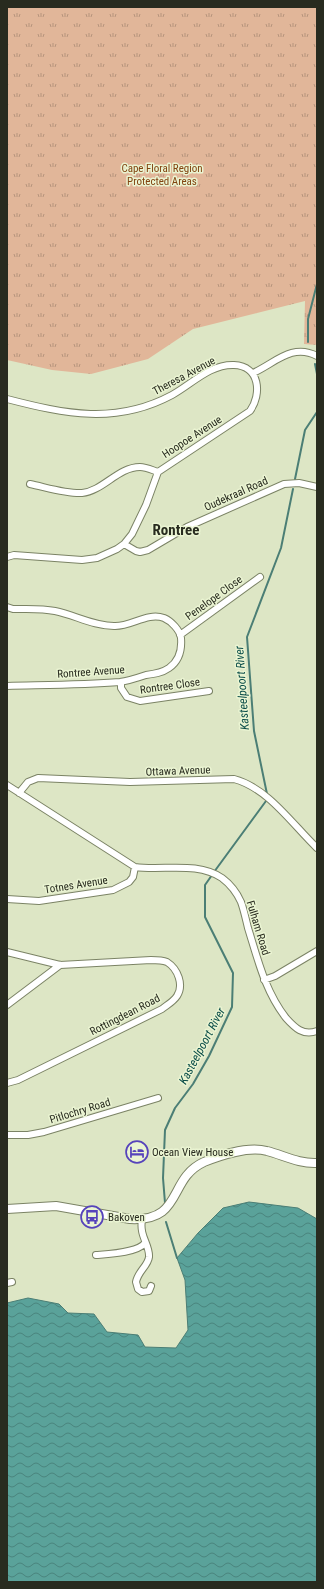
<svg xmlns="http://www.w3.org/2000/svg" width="324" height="1589" font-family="'Roboto Condensed',sans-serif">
	<defs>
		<pattern id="park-tufts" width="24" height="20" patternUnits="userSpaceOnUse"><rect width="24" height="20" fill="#e1b699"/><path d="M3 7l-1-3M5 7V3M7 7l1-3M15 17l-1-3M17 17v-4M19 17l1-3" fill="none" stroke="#b6947c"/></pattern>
		<pattern id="water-waves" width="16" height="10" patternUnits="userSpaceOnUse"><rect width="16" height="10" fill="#5aa29a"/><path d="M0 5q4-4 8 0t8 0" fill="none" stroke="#4a847d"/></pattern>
	</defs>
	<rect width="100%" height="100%" fill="#dde6c5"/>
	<path fill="url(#park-tufts)" d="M7,7H317V345L304,344L305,301L193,329L148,359L91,374L52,370L7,360Z"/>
	<path fill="url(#water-waves)" stroke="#4b7e75" d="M249,1202L298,1208L317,1219V1582H7V1303L28,1298L59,1304L68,1313L94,1314L107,1332L138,1335L145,1347L176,1348L188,1330L185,1280L177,1258L198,1233L223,1208Z"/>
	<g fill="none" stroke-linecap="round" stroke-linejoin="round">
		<path stroke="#4b7e75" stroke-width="2" d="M308,342V319L317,284
			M315,364L317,374
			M295,479L305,430L317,412
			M267,794L254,731L247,637L281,548L293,489
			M214,872L266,801
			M165,1203L163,1178L165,1130L175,1108L193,1084L209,1056L232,1007L233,973L205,917V885L212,875
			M166,1222L177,1258"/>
		<g stroke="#7b8365" stroke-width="8">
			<path id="minor" d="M253,373C275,363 292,343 317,356
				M7,399C65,414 116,425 172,395C192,384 210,364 234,365C260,366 262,394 250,411L158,472L146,505L132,534L124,544L117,549L97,558L82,560L14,555L7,557
				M30,484C45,487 67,494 82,493C103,491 118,467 140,467C146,467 152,470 158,472
				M124,544L136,551L140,552L148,550L187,527L284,484L299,483L317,487
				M7,607L13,609C26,609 41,608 55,611C75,615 93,626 114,626C131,627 147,612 164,618C171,621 180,630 181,638C182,650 179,661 169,668C162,673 154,674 146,675C137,678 128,681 120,682C82,685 44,685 7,686
				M180,635L260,577
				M121,682V688L127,697L140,701L209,691
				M7,785L135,867C163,871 197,861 222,878C230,884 237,893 241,902C244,910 246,920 248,928C258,960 265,991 286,1018C295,1028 303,1036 317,1031
				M19,793L28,782L38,778L130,782L234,779C268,788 292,824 317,848
				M7,899L39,901L113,890L129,882L133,877L135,867
				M7,952L60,965L151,960C156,960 162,960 167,962C178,969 184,985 177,996C173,1002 167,1005 162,1009L18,1080L7,1083
				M264,980L275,976L317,951
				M7,1005L60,965
				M7,1135H28L44,1132L158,1098
				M142,1220C139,1236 150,1245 149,1257C148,1266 138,1271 136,1282L138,1289L142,1292L149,1291L151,1286
				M96,1255C108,1254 137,1253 145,1243
				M7,1283L12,1282"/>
		</g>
		<g stroke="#7b8365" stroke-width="10">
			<path id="major" d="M7,1209L56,1206L130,1219C184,1222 167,1179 204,1162C221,1155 249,1146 267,1151C283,1155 299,1164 317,1163"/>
		</g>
		<use href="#minor" stroke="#fff" stroke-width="6"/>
		<use href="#major" stroke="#fff" stroke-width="8"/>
	</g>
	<defs>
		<g id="hotel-ring" transform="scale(1.15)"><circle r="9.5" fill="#eaf4d2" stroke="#5643bb" stroke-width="1.5"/><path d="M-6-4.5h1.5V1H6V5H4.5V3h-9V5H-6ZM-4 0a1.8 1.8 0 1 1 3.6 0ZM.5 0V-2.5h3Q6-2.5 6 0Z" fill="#5643bb"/></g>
		<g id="bus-ring" transform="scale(1.15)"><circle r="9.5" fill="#eaf4d2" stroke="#5643bb" stroke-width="1.5"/><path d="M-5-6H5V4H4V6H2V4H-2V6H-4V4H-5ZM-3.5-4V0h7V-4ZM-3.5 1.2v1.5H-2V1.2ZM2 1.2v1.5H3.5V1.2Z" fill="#5643bb"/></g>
	</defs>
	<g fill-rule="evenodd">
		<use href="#hotel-ring" x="137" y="1152"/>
		<use href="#bus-ring" x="92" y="1217"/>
	</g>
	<g text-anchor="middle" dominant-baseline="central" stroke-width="3" stroke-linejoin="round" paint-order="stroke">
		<g font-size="11" fill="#81430f" stroke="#eaf4d2">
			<text x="162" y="168">Cape Floral Region<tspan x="162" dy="13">Protected Areas</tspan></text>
		</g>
		<g font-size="11" fill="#282b1f" stroke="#eaf4d2">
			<text transform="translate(184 376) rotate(-28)">Theresa Avenue</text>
			<text transform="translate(192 437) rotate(-33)">Hoopoe Avenue</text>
			<text transform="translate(236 494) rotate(-24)">Oudekraal Road</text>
			<text transform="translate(214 598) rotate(-36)">Penelope Close</text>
			<text transform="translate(91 672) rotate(-4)">Rontree Avenue</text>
			<text transform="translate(170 686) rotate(-8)">Rontree Close</text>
			<text transform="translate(178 771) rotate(-2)">Ottawa Avenue</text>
			<text transform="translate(76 885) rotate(-9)">Totnes Avenue</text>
			<text transform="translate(258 928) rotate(73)">Fulham Road</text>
			<text transform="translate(125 1015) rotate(-27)">Rottingdean Road</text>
			<text transform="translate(80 1111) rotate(-17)">Pitlochry Road</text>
		</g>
		<g font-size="11" fill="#282b1f" stroke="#eaf4d2" text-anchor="start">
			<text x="152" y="1152">Ocean View House</text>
			<text x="108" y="1217">Bakoven</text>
		</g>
		<g font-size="12" font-style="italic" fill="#0c4e49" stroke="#eaf4d2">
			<text transform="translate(242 688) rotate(-94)">Kasteelpoort River</text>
			<text transform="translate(202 1046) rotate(-62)">Kasteelpoort River</text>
		</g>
		<g font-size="15" font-weight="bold" fill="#282b1f" stroke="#eaf4d2">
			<text x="176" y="530">Rontree</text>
		</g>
	</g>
	<rect width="324" height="1589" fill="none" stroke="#282b1f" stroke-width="16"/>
</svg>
